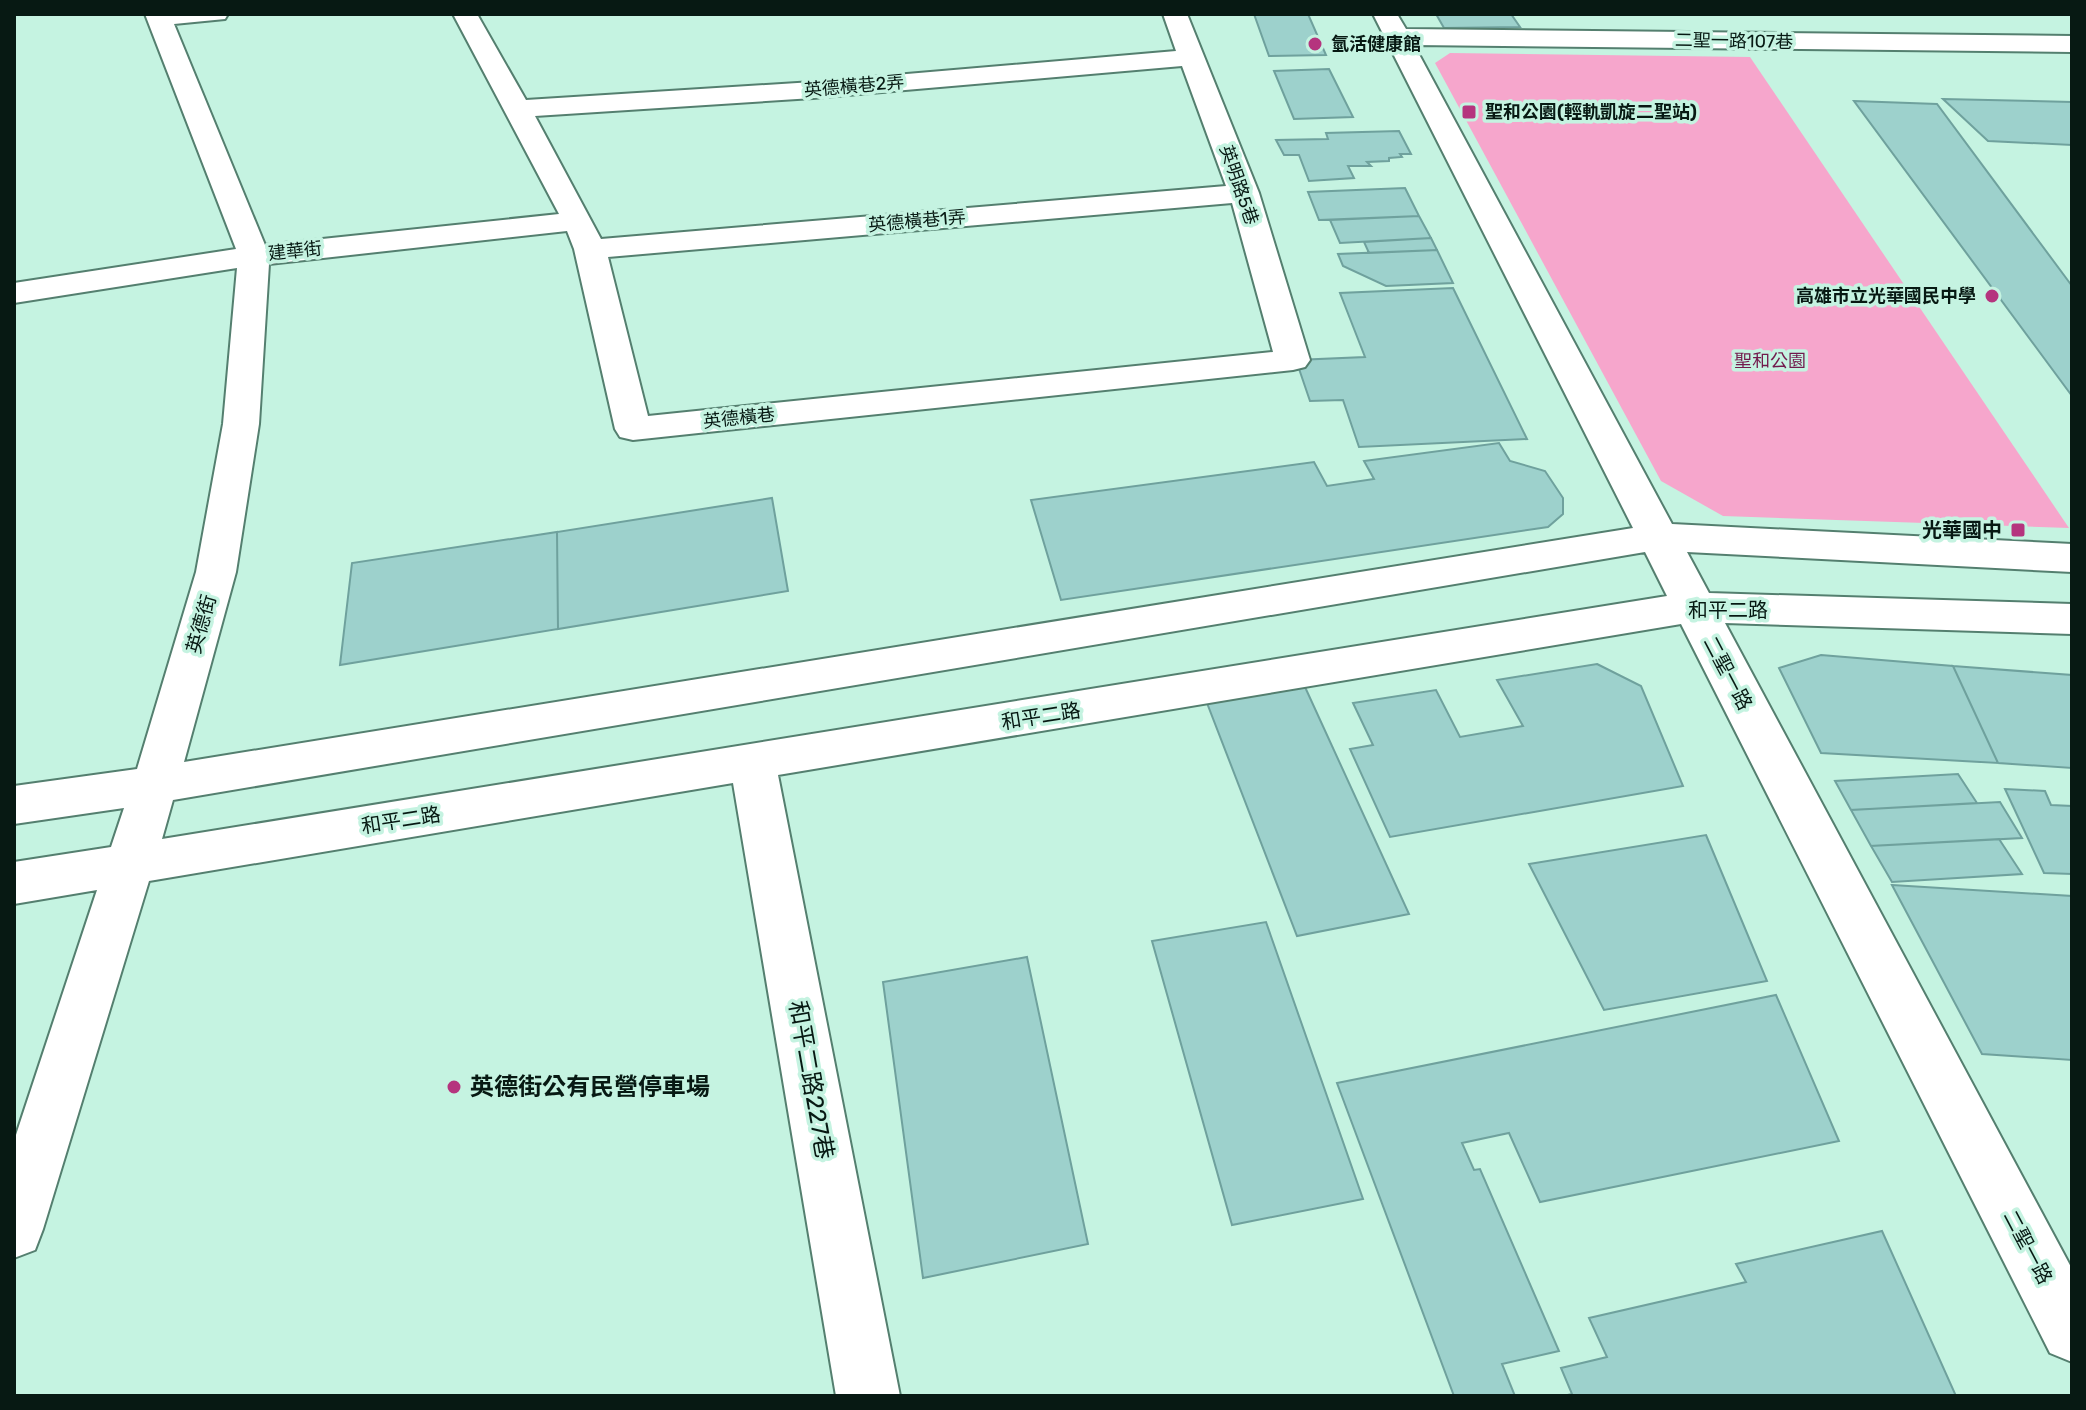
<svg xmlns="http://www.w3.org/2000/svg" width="2086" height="1410" font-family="Rubik,'Noto Sans TC',sans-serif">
	<rect width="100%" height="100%" fill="#c5f3e1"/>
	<path fill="#f6a6cc" d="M1450,53L1750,57L2069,528L1723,516L1661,481L1435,63Z"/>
	<path fill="#9dd1cc" stroke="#6fa19d" stroke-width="2" d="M1254,14H1308L1326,55L1269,56Z
		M1436,14H1511L1520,27L1444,28Z
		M1329,69L1353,117L1294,119L1274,71Z
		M1943,99L2072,102V145L1988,141Z
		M1854,101L1937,104L2072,286V396Z
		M1399,131L1411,154H1400L1402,157L1389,158V161L1367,162L1371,166H1348L1354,178L1309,181L1299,155H1284L1276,140L1328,139L1326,133Z
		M1405,188L1419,216L1319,220L1308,192Z
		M1419,216L1431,238L1340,243L1330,220Z
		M1431,238L1437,250L1369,253L1364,242Z
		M1437,250L1453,283L1386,286L1343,266L1338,254Z
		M1453,288L1527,439L1359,447L1343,400L1310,401L1296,360L1365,357L1340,293Z
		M1499,443L1510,461L1545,471L1563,498V514L1548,527L1061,600L1031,500L1314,462L1327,486L1374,479L1364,461Z
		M772,498L788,591L558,629L557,532Z
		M557,532L558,629L340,665L352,563Z
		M1821,655L1953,666L1998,763L1821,753L1779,668Z
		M1597,664L1641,686L1683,786L1390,837L1350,749L1373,745L1353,703L1436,690L1460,737L1523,726L1497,680Z
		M1953,666L2072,675V768L1998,763Z
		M1305,687L1409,914L1297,936L1207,703Z
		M1958,774L1977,803L1851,810L1835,781Z
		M2005,789L2045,791L2051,805L2072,806V874L2044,873Z
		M2000,802L2022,838L1871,846L1851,810Z
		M1706,835L1767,981L1604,1010L1529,864Z
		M1999,839L2022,874L1892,882L1871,846Z
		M1892,885L2072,896V1060L1982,1054Z
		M1266,922L1363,1199L1232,1225L1152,941Z
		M1027,957L1088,1244L923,1278L883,982Z
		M1776,995L1839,1141L1540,1202L1509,1133L1462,1143L1474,1170L1480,1169L1559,1351L1502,1364L1515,1396H1454L1337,1083Z
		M1882,1231L1956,1396H1563L1572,1394L1561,1368L1607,1357L1589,1318L1746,1282L1736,1264Z"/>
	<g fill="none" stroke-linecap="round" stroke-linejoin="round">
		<g stroke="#547f6f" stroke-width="4">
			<path id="minor" d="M145,14H228L225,19L174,24L265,245L559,214L453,14H477L526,100L813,82L1176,51L1163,14H1187L1259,193L1310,360L1305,367L1293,370L633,440L620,437L615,429L574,249L567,231L269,264L259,424L236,572L184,762L1633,528L1373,14H1397L1406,29L2072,36V52L1414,45L1672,524L2072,544V572L1687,552L1709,593L2072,604V634L1725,623L2072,1269V1362L2050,1353L1681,624L778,775L900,1396H836L733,783L149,881L43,1229L35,1250L14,1258V1141L97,890L14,904V862L111,847L124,808L14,824V786L137,769L196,572L223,424L237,268L14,303V283L236,249ZM1182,66L1226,186L601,239L535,116L813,98ZM1232,203L1273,352L648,416L608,257ZM1645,552L1667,596L162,839L173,800Z"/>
		</g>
		<use href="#minor" fill="#fff" fill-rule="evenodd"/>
	</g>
	<g fill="#b5347e" stroke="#c5f3e1" stroke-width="3">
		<circle cx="1315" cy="44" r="8"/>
		<rect x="1461" y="104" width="16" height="16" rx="4"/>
		<circle cx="1992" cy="296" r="8"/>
		<rect x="2010" y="522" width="16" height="16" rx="4"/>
		<circle cx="454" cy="1087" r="8"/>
	</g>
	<g text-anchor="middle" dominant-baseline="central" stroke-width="7" stroke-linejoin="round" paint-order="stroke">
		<g font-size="18" fill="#071913" stroke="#c5f3e1">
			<text transform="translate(1734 41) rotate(1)">二聖一路107巷</text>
			<text transform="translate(854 86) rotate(-5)">英德橫巷2弄</text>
			<text transform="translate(1239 185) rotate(71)">英明路5巷</text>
			<text transform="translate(917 221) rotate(-5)">英德橫巷1弄</text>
			<text transform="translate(295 251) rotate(-6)">建華街</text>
			<text transform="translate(739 418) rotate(-6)">英德橫巷</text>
		</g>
		<g font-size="18" font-weight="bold" fill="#071913" stroke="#c5f3e1" text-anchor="start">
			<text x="1331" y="44">氫活健康館</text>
			<text x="1485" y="112">聖和公園(輕軌凱旋二聖站)</text>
			<text x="1976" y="296" text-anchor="end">高雄市立光華國民中學</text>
		</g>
		<g font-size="18" fill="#721a4d" stroke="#c5f3e1">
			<text x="1770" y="361">聖和公園</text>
		</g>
		<g font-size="20" font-weight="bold" fill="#071913" stroke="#c5f3e1" text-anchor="end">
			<text x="2002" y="530">光華國中</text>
		</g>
		<g font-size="20" fill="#071913" stroke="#c5f3e1">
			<text x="1728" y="610">和平二路</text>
			<text transform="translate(201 624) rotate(-74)">英德街</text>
			<text transform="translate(1728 673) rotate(62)">二聖一路</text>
			<text transform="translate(1041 716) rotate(-9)">和平二路</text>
			<text transform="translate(401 820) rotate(-9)">和平二路</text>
			<text transform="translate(2028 1247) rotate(62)">二聖一路</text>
		</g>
		<g font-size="24" fill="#071913" stroke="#c5f3e1">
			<text transform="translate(811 1080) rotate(80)">和平二路227巷</text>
		</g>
		<g font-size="24" font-weight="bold" fill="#071913" stroke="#c5f3e1" text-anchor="start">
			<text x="470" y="1087">英德街公有民營停車場</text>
		</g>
	</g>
	<rect width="2086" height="1410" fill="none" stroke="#071913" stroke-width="32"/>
</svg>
